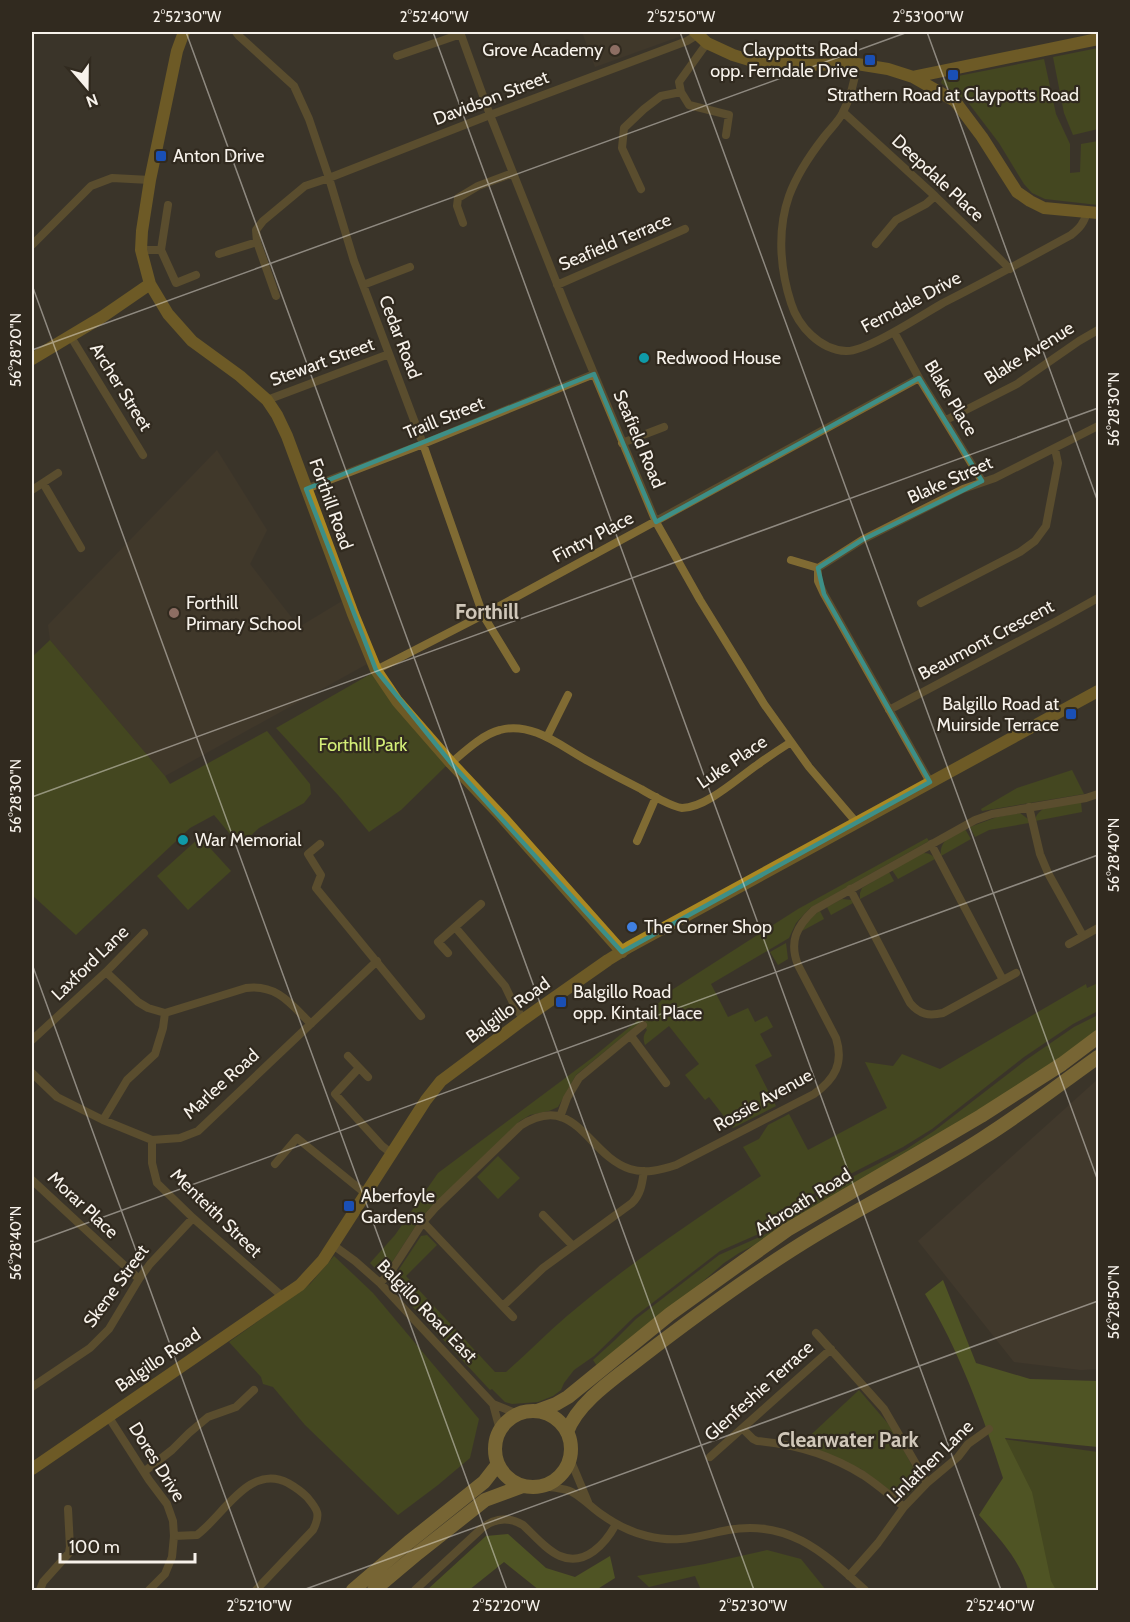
<svg xmlns="http://www.w3.org/2000/svg" width="1130" height="1622" font-family="Cabin,sans-serif">
	<rect width="100%" height="100%" fill="#3b3429"/>
	<path fill="#483c2c" d="M582,32H685L687,34L595,67Z
		M217,450L267,530L250,564L299,627L342,601L367,664L165,776L50,640L48,625Z"/>
	<path fill="#4b3e30" d="M1098,1079V1369L1081,1370L1014,1362L918,1241Z"/>
	<path fill="#505d15" d="M1098,48V129L1073,135L1064,113L1053,57Z
		M1044,59L1056,114L1070,144V173L1080,172L1081,144L1098,141V205L1045,199L1032,193L1024,184L999,143L967,101L941,83L942,80L953,77Z
		M50,640L165,776L170,784L267,731L310,784L311,794L304,803L259,828L240,846L214,815L190,828L76,935L32,895V657Z
		M374,672L446,766L401,810L369,832L338,795L276,728Z
		M1072,770L1084,794L982,811L981,809L1017,788Z
		M1081,802L1082,812L1035,821C1036,815 1038,813 1043,809Z
		M1020,813L1028,819L1029,823L989,830L975,837L970,827L997,817Z
		M965,829L971,839L941,856C939,839 953,836 965,829Z
		M200,837L231,871L188,910L157,876Z
		M927,838L929,841L810,908L796,923L789,938L711,984L728,1017L748,1008L755,1022L767,1016L773,1027L760,1034L772,1056L755,1065L776,1106L733,1128L709,1097L705,1100L685,1075L699,1064L669,1026L645,1045C643,1039 643,1035 647,1030L641,1022L576,1075L558,1107L549,1111L530,1115L520,1121L428,1210L413,1230L389,1267L384,1271H378L370,1263L395,1235L438,1173L592,1058L660,1002L664,995L798,909Z
		M922,853C928,853 932,854 935,859L898,879L892,870Z
		M889,872L894,881L860,899V893L862,888Z
		M842,899L852,900L853,903L831,915L827,907Z
		M820,911L824,919L802,931C807,923 811,916 820,911Z
		M786,943L788,959L778,965L770,952Z
		M1098,983V1011L1073,1024L1024,1057L932,1129L903,1147L817,1191L782,1220L763,1232L720,1251L634,1317L594,1356L574,1370L564,1383L561,1390L553,1396L538,1402L512,1404L505,1402L492,1389L490,1390L397,1290L394,1283V1277L421,1236L427,1235L437,1245L406,1276L495,1372H506C527,1354 546,1334 567,1316C628,1264 694,1220 761,1176L743,1147L759,1139L768,1125L789,1114L808,1150L887,1108L865,1062L893,1066L902,1054L940,1069L1086,984L1087,988Z
		M1098,1015V1032L1060,1061L768,1238L739,1253L724,1263L684,1298L597,1366L593,1360L615,1340L636,1319L719,1255L764,1235L784,1223L819,1194L905,1150L934,1131L1026,1060L1074,1027Z
		M498,1156L520,1178L498,1199L477,1177Z
		M334,1256L373,1293L479,1419L470,1458L438,1485L398,1515L305,1425L273,1387L263,1384L261,1377L229,1342L310,1284Z
		M859,1390L891,1427L921,1482L903,1500L861,1469L801,1444Z
		M1003,1439L1098,1452V1590H1045Z
		M767,1550L801,1559L826,1590H701L695,1576L649,1587L637,1576L705,1564Z"/>
	<path fill="#697a1d" d="M943,1280L976,1363L1030,1379L1098,1381V1447L1005,1438L1032,1492L1051,1581L1056,1590H1028C1021,1561 999,1538 979,1515L1003,1478C984,1418 958,1348 925,1294Z
		M508,1534L546,1568L575,1577L610,1556L615,1578L596,1590H539L504,1562L469,1590H427L486,1536Z"/>
	<g fill="none" stroke-linecap="round" stroke-linejoin="round">
		<path stroke="#806b33" stroke-width="8" d="M236,32L239,36L294,86L309,119L329,178L354,261L423,444L483,615L516,669
			M460,32L490,115L567,309L656,522L700,600L764,704L809,767L856,822
			M707,43L679,82L681,92L689,105L729,115L726,135
			M397,56L461,34
			M857,64C855,78 850,99 843,112C839,121 830,129 824,137C810,155 797,174 789,196C777,230 780,269 791,303C798,326 820,350 846,351C866,352 922,315 943,303C986,281 1029,258 1071,235C1080,228 1084,223 1087,212
			M843,112L935,196L1010,269
			M641,189L622,148L624,128L644,109L661,96L681,92
			M463,223L457,206L458,198L478,186L513,173
			M876,244L896,220L926,204L935,196
			M32,245L91,186L112,178L150,180
			M141,250H161L176,283L196,275
			M161,250L168,205
			M219,254L257,242
			M363,285L410,267
			M557,285L685,229
			M276,296L257,242L256,230L263,221L305,186L329,178L490,115L687,41L697,35
			M894,332L919,378L982,481
			M71,337L143,455
			M267,400L389,354
			M946,420L1017,384L1079,341L1098,330
			M622,443L664,427
			M43,483L81,548
			M306,489L423,444L594,374
			M32,490L58,473
			M791,560L818,568
			M921,603L1020,552L1035,541L1046,526L1058,463L1055,449
			M376,670L483,615L919,378
			M889,710L1055,622L1098,598
			M547,737L568,695
			M451,763C464,752 483,734 500,730C532,721 562,747 588,761C606,771 623,780 641,789C649,794 673,807 682,808C706,808 738,778 757,765C768,757 780,749 791,742
			M930,782L824,594L818,581V568L862,540L963,489L995,478L1098,426
			M1029,807L1040,854L1048,873L1083,936
			M637,841L656,797
			M320,844L308,854L321,875L316,888L421,1016
			M931,844L1003,980
			M850,889L910,1003C920,1015 929,1016 943,1013L1016,973
			M455,927L505,986L516,1009L524,1019
			M1069,944L1098,928
			M448,953L438,942L481,904
			M106,972L138,1002L148,1008L165,1013L246,988C277,984 291,1004 311,1024
			M631,1036L666,1083
			M32,1040L106,972L144,933
			M348,1056L368,1077
			M359,1068L335,1094L382,1146L391,1153
			M32,1073L57,1097L103,1120L152,1140L180,1138L198,1131L377,961
			M560,1117L567,1098L579,1078L643,1025
			M103,1120L127,1080L155,1054L163,1028L165,1013
			M152,1140V1163L157,1183L193,1218L283,1297
			M275,1164L297,1138L366,1194
			M32,1180L139,1279
			M543,1215L573,1246
			M423,1222L513,1317
			M333,1245L355,1261L380,1283L493,1404L518,1414
			M380,1283L390,1273L423,1222L436,1207L520,1126C576,1090 587,1155 630,1169C645,1174 661,1170 676,1165L814,1094C835,1079 844,1063 836,1038L798,965C789,942 796,927 814,910L975,820L992,814L1086,798L1098,794
			M503,1306L543,1268L632,1203C641,1194 642,1184 644,1171
			M816,1333L884,1409L927,1483
			M32,1387L90,1348L109,1329L139,1279L150,1264L193,1218
			M493,1404L500,1430
			M108,1416L149,1480L167,1504L173,1521L174,1536L172,1557L165,1574L149,1590
			M743,1429L753,1439L757,1441C794,1444 831,1455 863,1475C878,1485 891,1496 904,1507
			M710,1457L831,1349
			M570,1459L588,1502
			M145,1471L172,1450L189,1433L208,1417L236,1407L254,1390
			M545,1486C553,1488 564,1488 572,1492C583,1498 591,1507 601,1514C615,1524 630,1532 647,1536C680,1544 697,1536 728,1530C789,1519 824,1553 865,1590
			M174,1536L197,1535C224,1515 249,1463 288,1483C295,1487 301,1491 307,1497C318,1510 321,1514 313,1530L256,1590
			M849,1576L878,1543L904,1507L927,1483L958,1457L968,1444L989,1429
			M40,1590L43,1582L69,1553L70,1547L68,1509
			M415,1590L481,1529C494,1518 508,1516 523,1525C534,1535 546,1550 560,1556C585,1567 606,1543 616,1524"/>
		<path stroke="#a82" stroke-width="12" d="M184,32L177,51L150,180L142,231L141,250L150,284L168,314L192,341L240,376L267,400L277,415L287,436L353,614L376,670L397,701L451,763L501,816L622,952
			M695,32L707,43L733,55L756,62L803,65L857,64L888,69L913,77L955,101L982,137L1017,192L1030,201L1044,208L1098,213
			M913,77L1098,39
			M32,359L102,317L150,284
			M32,1469L300,1285L323,1260L426,1100L441,1081L524,1019L608,960L629,947L1098,691"/>
		<path stroke="#c2a140" stroke-width="14" d="M537,1411L556,1404L568,1397L670,1314L787,1230L981,1116L1062,1064L1098,1037
			M495 1449a38 38 0 1 1 76 0a38 38 0 1 1-76 0Z
			M567,1432C578,1402 615,1378 639,1359C696,1315 753,1273 814,1236C870,1202 929,1173 983,1138C1023,1113 1060,1084 1098,1057
			M353,1590L409,1542L484,1482L498,1464
			M374,1590L418,1553L485,1500L523,1486"/>
	</g>
	<path d="M0 0H1130V1622H0ZM594,374L656,522L919,378L982,481L862,540L818,568L824,594L930,782L622,952L451,763L376,670L306,489Z" fill="#3b3429" fill-opacity=".55" fill-rule="evenodd"/>
	<path fill="none" stroke="#3d8f87" stroke-width="4.5" stroke-linejoin="round" d="M594,374L656,522L919,378L982,481L862,540L818,568L824,594L930,782L622,952L451,763L376,670L306,489Z"/>
	<path fill="none" stroke="#f7f2eb" stroke-width="1.5" stroke-opacity="0.45" d="M186,32L754,1590M433,32L1001,1590M680,32L1098,1181M927,32L1098,502M32,285L507,1590M32,350L908,32M32,797L1098,408M32,964L259,1590M32,1243L1098,855M303,1590L1098,1301"/>
	<g fill="#8d6e63" stroke="#312a1f" stroke-width="2">
		<circle cx="615" cy="50" r="6"/>
		<circle cx="174" cy="613" r="6"/>
	</g>
	<g fill="#1a4fb4" stroke="#312a1f" stroke-width="2">
		<rect x="864" y="54" width="12" height="12" rx="3"/>
		<rect x="947" y="69" width="12" height="12" rx="3"/>
		<rect x="155" y="150" width="12" height="12" rx="3"/>
		<rect x="1065" y="708" width="12" height="12" rx="3"/>
		<rect x="555" y="996" width="12" height="12" rx="3"/>
		<rect x="343" y="1200" width="12" height="12" rx="3"/>
	</g>
	<g fill="#0f9aa8" stroke="#312a1f" stroke-width="2">
		<circle cx="644" cy="358" r="6"/>
		<circle cx="183" cy="840" r="6"/>
	</g>
	<circle fill="#3f7fe0" stroke="#312a1f" stroke-width="2" cx="632" cy="927" r="6"/>
	<g text-anchor="middle" dominant-baseline="central" stroke-width="4.5" stroke-linejoin="round" paint-order="stroke">
		<g font-size="18" fill="#f7f2eb" stroke="#312a1f" text-anchor="start">
			<text x="603" y="50" text-anchor="end">Grove Academy</text>
			<text x="858" y="50" text-anchor="end">Claypotts Road<tspan x="858" dy="21">opp. Ferndale Drive</tspan></text>
			<text x="953" y="95" text-anchor="middle">Strathern Road at Claypotts Road</text>
			<text x="173" y="156">Anton Drive</text>
			<text x="656" y="358">Redwood House</text>
			<text x="186" y="603">Forthill<tspan x="186" dy="21">Primary School</tspan></text>
			<text x="1059" y="704" text-anchor="end">Balgillo Road at<tspan x="1059" dy="21">Muirside Terrace</tspan></text>
			<text x="195" y="840">War Memorial</text>
			<text x="644" y="927">The Corner Shop</text>
			<text x="573" y="992">Balgillo Road<tspan x="573" dy="21">opp. Kintail Place</tspan></text>
			<text x="361" y="1196">Aberfoyle<tspan x="361" dy="21">Gardens</tspan></text>
		</g>
		<g font-size="18" fill="#f7f2eb" stroke="#312a1f">
			<text transform="translate(491 98) rotate(-21)">Davidson Street</text>
			<text transform="translate(938 178) rotate(43)">Deepdale Place</text>
			<text transform="translate(615 242) rotate(-23)">Seafield Terrace</text>
			<text transform="translate(911 302) rotate(-28)">Ferndale Drive</text>
			<text transform="translate(400 337) rotate(69)">Cedar Road</text>
			<text transform="translate(1029 353) rotate(-32)">Blake Avenue</text>
			<text transform="translate(322 362) rotate(-20)">Stewart Street</text>
			<text transform="translate(121 387) rotate(58)">Archer Street</text>
			<text transform="translate(951 398) rotate(59)">Blake Place</text>
			<text transform="translate(444 418) rotate(-22)">Traill Street</text>
			<text transform="translate(639 439) rotate(67)">Seafield Road</text>
			<text transform="translate(950 480) rotate(-24)">Blake Street</text>
			<text transform="translate(331 504) rotate(70)">Forthill Road</text>
			<text transform="translate(593 537) rotate(-28)">Fintry Place</text>
			<text transform="translate(986 640) rotate(-28)">Beaumont Crescent</text>
			<text transform="translate(732 762) rotate(-34)">Luke Place</text>
			<text transform="translate(90 963) rotate(-44)">Laxford Lane</text>
			<text transform="translate(508 1010) rotate(-36)">Balgillo Road</text>
			<text transform="translate(221 1084) rotate(-42)">Marlee Road</text>
			<text transform="translate(763 1100) rotate(-29)">Rossie Avenue</text>
			<text transform="translate(803 1202) rotate(-32)">Arbroath Road</text>
			<text transform="translate(83 1205) rotate(43)">Morar Place</text>
			<text transform="translate(216 1213) rotate(44)">Menteith Street</text>
			<text transform="translate(116 1286) rotate(-54)">Skene Street</text>
			<text transform="translate(427 1311) rotate(46)">Balgillo Road East</text>
			<text transform="translate(158 1360) rotate(-34)">Balgillo Road</text>
			<text transform="translate(759 1391) rotate(-42)">Glenfeshie Terrace</text>
			<text transform="translate(157 1462) rotate(58)">Dores Drive</text>
			<text transform="translate(930 1462) rotate(-44)">Linlathen Lane</text>
		</g>
		<g font-size="18" fill="#d4ee78" stroke="#312a1f">
			<text x="363" y="745">Forthill Park</text>
		</g>
		<g font-size="21" font-weight="bold" fill="#d0c7b9" stroke="#312a1f">
			<text x="487" y="611">Forthill</text>
			<text x="848" y="1439">Clearwater Park</text>
		</g>
	</g>
	<rect width="1130" height="1622" fill="none" stroke="#312a1f" stroke-width="66"/>
	<g transform="translate(87 87) rotate(160)" stroke="#312a1f" stroke-width="4.5" paint-order="stroke">
	<path d="M0-4.5L10 22L0 15L-10 22Z" fill="#f7f2eb"/>
	<text y="-9" font-size="16" font-weight="bold" text-anchor="middle" fill="#f7f2eb">N</text>
	</g>
	<path d="M60 1553v9h135v-9" fill="none" stroke="#f7f2eb" stroke-width="3"/>
	<text x="69" y="1553" font-size="18" fill="#f7f2eb" stroke="#312a1f" stroke-width="4.5" paint-order="stroke">100 m</text>
	<rect x="33" y="33" width="1064" height="1556" fill="none" stroke="#f7f2eb" stroke-width="2"/>
	<g font-size="15" text-anchor="middle" fill="#f7f2eb">
		<text x="187" y="22">2°52'30"W</text>
		<text x="434" y="22">2°52'40"W</text>
		<text x="681" y="22">2°52'50"W</text>
		<text x="928" y="22">2°53'00"W</text>
		<text transform="translate(16 350) rotate(-90)" y="5">56°28'20"N</text>
		<text transform="translate(1114 409) rotate(-90)" y="5">56°28'30"N</text>
		<text transform="translate(16 796) rotate(-90)" y="5">56°28'30"N</text>
		<text transform="translate(1114 855) rotate(-90)" y="5">56°28'40"N</text>
		<text transform="translate(16 1243) rotate(-90)" y="5">56°28'40"N</text>
		<text transform="translate(1114 1302) rotate(-90)" y="5">56°28'50"N</text>
		<text x="259" y="1611">2°52'10"W</text>
		<text x="506" y="1611">2°52'20"W</text>
		<text x="753" y="1611">2°52'30"W</text>
		<text x="1000" y="1611">2°52'40"W</text>
	</g>
</svg>
